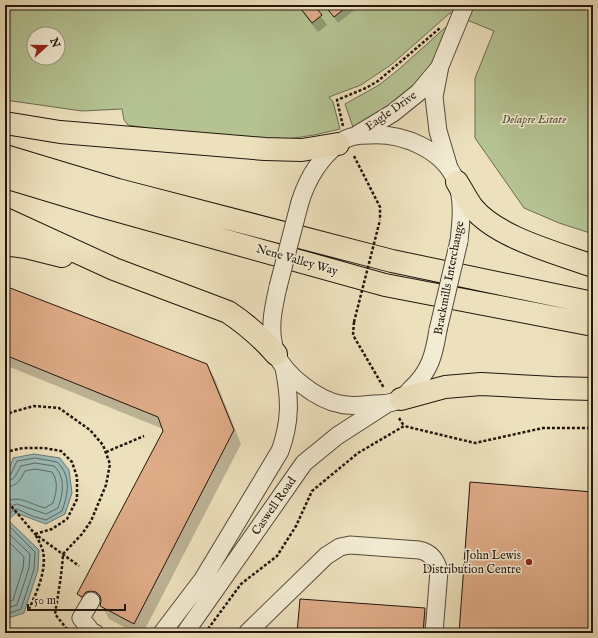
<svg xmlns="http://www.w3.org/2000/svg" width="598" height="638" font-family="'IM FELL English',serif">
	<rect width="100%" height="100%" fill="#ede1bd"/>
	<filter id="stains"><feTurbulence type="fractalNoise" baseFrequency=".005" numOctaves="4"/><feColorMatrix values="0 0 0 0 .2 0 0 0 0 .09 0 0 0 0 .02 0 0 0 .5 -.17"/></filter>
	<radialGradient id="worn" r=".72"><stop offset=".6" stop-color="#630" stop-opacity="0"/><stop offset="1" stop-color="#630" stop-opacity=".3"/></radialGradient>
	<path fill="#b5c393" stroke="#6c6c50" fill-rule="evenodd" d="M5,5H593V234L559,223L524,208L475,138V78L494,31L450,13L392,64L361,85L329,97L333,102L340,129L314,135L281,140L160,130L128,125L124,120L122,109L82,111L5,100ZM34,34H58V58H34Z
		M447,26H450L433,63L417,81L400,99L378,114L353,127L345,104L379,85L398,70Z"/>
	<path fill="#9bbcb8" stroke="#6b7a74" d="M34,454L60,458L69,470L72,493L65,514L46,524L16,513L8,520L39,550L38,570L24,613L5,619V472H8L13,458Z"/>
	<path fill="#0003" d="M284,5H295L288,11Z
		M297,5H313L327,25L318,32Z
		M330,5H361L338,23L327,8Z
		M5,290L207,365L215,379L241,444L143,633H135L109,619L101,605L86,607L78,594L164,431L163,429L5,365Z
		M424,609L430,619L429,633H298Z"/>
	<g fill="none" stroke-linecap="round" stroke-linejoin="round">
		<path stroke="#5f6962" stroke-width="1" d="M5,476L11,474L17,461L35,458L57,462C72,476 68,494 62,511L46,520L32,516L17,509L13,510L5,519
			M5,481C16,481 16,473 21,466L35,463L54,466C66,477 63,494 58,508L46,514L17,504L11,506L5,511
			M5,487C17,487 20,480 25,471L35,469L52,472C59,481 56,494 53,503L45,508C31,505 18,493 5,503
			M5,522L35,552L34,569L21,609L5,615
			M5,530L30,554L29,568L17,605L5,609
			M5,538L24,557L23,568L13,600L5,603"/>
	</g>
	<path fill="#dfac88" stroke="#23160d" d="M298,5H314L322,15L312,23Z
		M324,5H349L334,17Z
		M5,286L207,364L234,430L134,624L100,606L101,601L100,596L96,592L91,591L86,592L82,597L77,594L163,431L158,417L5,355Z
		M470,482L593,492V633H459Z
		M300,599L425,608L423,633H297Z"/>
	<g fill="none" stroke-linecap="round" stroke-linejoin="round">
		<g stroke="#564939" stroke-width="19">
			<path id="minor" d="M358,134L393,113L419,92L439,68
				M449,168L438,131L434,97L440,66L465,5
				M300,202C307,180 319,159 338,144C347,136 358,135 370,135C402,133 443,149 456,181C464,200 461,222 459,241
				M278,287C273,309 268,331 276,353C284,375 318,400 340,404C351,407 363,405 374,404C383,404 392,404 400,399C404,397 408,392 411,389C430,371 434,355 438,330
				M91,601L81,618L92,632L95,633
				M162,633L203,579L280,451C291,421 290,398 284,368
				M185,633L304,463L337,436L388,403
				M247,633L326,556L340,547L350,545L419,550C430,552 436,559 439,571L434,633"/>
		</g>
		<g stroke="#23160d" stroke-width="24">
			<path id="highway" d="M5,123L60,132L265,149L302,150L338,144
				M5,156L118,190L392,261L593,303
				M5,177L101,206L385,285L593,325
				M457,182C462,190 467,200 473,208C498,238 557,253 593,266
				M5,219L114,269L228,312C246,324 262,338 276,354
				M5,244L26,247L62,256
				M401,399L445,387L481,384L554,388L593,389"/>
		</g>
		<path stroke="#23160d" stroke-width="2.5" stroke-dasharray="3 2" stroke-linecap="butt" d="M343,126L337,100L366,88L378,81L440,28
			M354,156L380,207V220
			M354,322L353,335L384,388
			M5,382L7,379
			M5,416L12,412L34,406L59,408L90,430L103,445L110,464L106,485L91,521L82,534L63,554C62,574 58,594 55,614L70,633
			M399,418L404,426
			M5,452L23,448H44L61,451L72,462L77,477V499L67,519L52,529L35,534C38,539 41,545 43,551C47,571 36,594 28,611
			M106,452L144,436
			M5,460V477
			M5,499L35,534L79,566
			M205,633L241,584L277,556L296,526L312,491L358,453L404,426L475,443L543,428H593"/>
		<use href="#minor" stroke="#f3ecd4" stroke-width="17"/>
		<use href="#highway" stroke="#ede1bd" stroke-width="22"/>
		<g stroke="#564939" stroke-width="19" stroke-linecap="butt">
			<path id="minor-bridge" d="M278,287L300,202
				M438,330L459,241"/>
		</g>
		<path stroke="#23160d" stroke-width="2.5" stroke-dasharray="3 2" stroke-linecap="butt" d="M354,322L380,220"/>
		<use href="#minor-bridge" stroke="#f3ecd4" stroke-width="17"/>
	</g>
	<circle fill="#8f2418" stroke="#f3ecd4" stroke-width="1.5" cx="529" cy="562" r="4"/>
	<g text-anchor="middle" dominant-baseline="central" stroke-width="3" stroke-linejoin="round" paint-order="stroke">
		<g font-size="12" fill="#23160d" stroke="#f3ecd4">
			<text transform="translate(391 111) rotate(-35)">Eagle Drive</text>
			<text transform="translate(297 260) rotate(16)">Nene Valley Way</text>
			<text transform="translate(449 278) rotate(-79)">Brackmills Interchange</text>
			<text transform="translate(274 506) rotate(-55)">Caswell Road</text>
		</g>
		<g font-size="12" font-style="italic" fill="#56533c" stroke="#f3ecd4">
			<text x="534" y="119">Delapre Estate</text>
		</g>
		<g font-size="12" fill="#23160d" stroke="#f3ecd4" text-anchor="end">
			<text x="521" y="555">John Lewis<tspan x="521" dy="14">Distribution Centre</tspan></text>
		</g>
	</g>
	<rect width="598" height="638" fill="none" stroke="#ede1bd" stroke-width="20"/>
	<rect x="6" y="6" width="586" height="626" fill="none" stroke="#23160d" stroke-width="2"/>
	<rect x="10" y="10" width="578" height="618" fill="none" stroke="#23160d"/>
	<g transform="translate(46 46) rotate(69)"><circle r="19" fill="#f3ecd4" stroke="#a09684"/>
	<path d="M0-3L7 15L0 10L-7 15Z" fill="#8f2418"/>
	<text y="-6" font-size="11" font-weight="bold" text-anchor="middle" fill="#23160d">N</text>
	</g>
	<path d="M28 604v6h97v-6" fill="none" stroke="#23160d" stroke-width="2"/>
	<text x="34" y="604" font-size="12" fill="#23160d" stroke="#f3ecd4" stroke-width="3" paint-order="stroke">50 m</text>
	<rect width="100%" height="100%" filter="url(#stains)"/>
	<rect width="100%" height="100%" fill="url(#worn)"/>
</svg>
